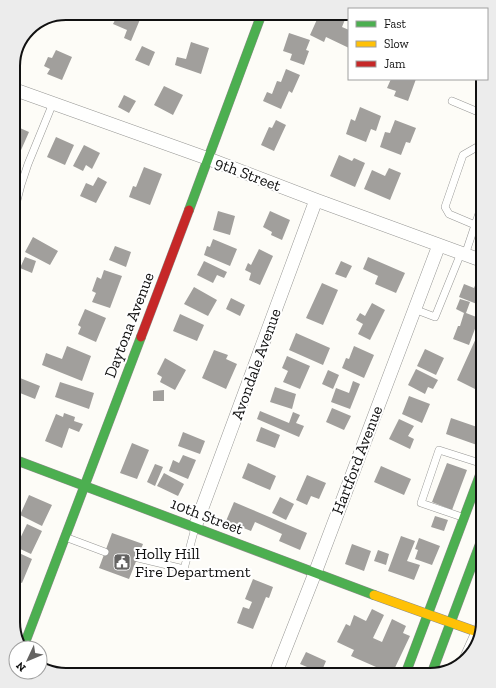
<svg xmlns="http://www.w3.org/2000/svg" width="496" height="688" font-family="'Zilla Slab',serif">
	<rect width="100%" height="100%" fill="#fdfcf7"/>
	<path fill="#a19f9c" d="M105,13H132L141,17L131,41L124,38L127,30L113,24L116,18Z
		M314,13H339L346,17L342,27L349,30V48L326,37L324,42L310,35L319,15Z
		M289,33L310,40L306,50L309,51L304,65L290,60L292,54L283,51Z
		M191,42L209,48L201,74L175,65L177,57L186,59Z
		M142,46L155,52L149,66L135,60Z
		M56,50L72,57L62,80L47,74L50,69L44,66L48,57L52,58Z
		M286,69L300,75L292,93L289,91L281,109L263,101L267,92L272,94L277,81L281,82Z
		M391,79H416L408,101L394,96L396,91L387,88Z
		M164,86L183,95L173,115L154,105Z
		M124,95L136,101L129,113L118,107Z
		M360,107L381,116L376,131L371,129L366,142L346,134L351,119L355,121Z
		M276,120L286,125L274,151L261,145L269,127L272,128Z
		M395,120L416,128L410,143L406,142L401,155L380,147L385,132L390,133Z
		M13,125L29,132L18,157L13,155Z
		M56,137L74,145L65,165L47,157Z
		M84,145L100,153L92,169L86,165L83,171L73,166Z
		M339,155L352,161L354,158L365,163L355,187L330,176Z
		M144,167L162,174L150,205L129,197L133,186L136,187Z
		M389,168L401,173L390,200L364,189L372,170L385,176Z
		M98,177L107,182L96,203L80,196L86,183L93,186Z
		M218,211L235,216L230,235L213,230Z
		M270,211L290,220L282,240L271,235L272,232L263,227Z
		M33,237L58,251L50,265L25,252Z
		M213,239L237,249L230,266L204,255L207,246L210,247Z
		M115,246L131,252L126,267L109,260Z
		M259,249L273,256L260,285L249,280L251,273L245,270L248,263L251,265Z
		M25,257L36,261L32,273L20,268Z
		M368,257L405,273L396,293L375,284L378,276L363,269Z
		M204,261L227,272L224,278L217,275L213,283L197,275Z
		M341,261L352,266L346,278L335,274Z
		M104,270L122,276L110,308L92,302L96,293L92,291L97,277L101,279Z
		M322,283L338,290L323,325L306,318Z
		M476,283L483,286L482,306L459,297L464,284L474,288Z
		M194,287L217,300L208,316L184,304Z
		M231,298L245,305L240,316L226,309Z
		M460,299L470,302L466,313L479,318L469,345L453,339L458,326H460L464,313L456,309Z
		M372,303L385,310L370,340L358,334L363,324L356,320L360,313L365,316Z
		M85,309L106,318L96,342L78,334L81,327L78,325Z
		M180,314L204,325L197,341L173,331Z
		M296,333L330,348L323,365L289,350Z
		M477,336L483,339V393L457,380Z
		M67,346L91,356L82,381L42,365L46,353L62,359Z
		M354,346L374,355L364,378L342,368L346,358L349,359Z
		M425,349L444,358L436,375L417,366Z
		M214,350L228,355L226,359L237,364L226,389L202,378Z
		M287,356L310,366L300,389L283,382L288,371L282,368Z
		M165,358L186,370L175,390L160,382L162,377L157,374Z
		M416,369L438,380L433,389L428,387L425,394L408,385Z
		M328,370L339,375L333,389L322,384Z
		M20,378L40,386L35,399L15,391Z
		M353,381L360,384L350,409L331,402L336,388L349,393Z
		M60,382L94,393L89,409L55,397Z
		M275,387L296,394L292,409L270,402Z
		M164,390V401H153V391Z
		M409,396L430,404L422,423L402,414Z
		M332,408L351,416L344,430L326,422Z
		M260,411L289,423L293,412L300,415L296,423L304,426L299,437L257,419Z
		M64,413L75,417L74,421L83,424L79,432L69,428L62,448L45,441L56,414L63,417Z
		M451,418L483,429L477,445L446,434Z
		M399,419L414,426L408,436L414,439L410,449L389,439Z
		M261,427L280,435L275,448L256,441Z
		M183,432L205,441L200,454L178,446Z
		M132,443L149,450L137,479L120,473Z
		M183,455L196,460L188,479L169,471L173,460L179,463Z
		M248,463L276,476L270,490L242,478Z
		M447,463L467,470L452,510L432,502Z
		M155,464L163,467L155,486L147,482Z
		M381,466L411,479L404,495L374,482Z
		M164,473L184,484L178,496L157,486Z
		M307,475L326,483L319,499L311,496L307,505L296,500Z
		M29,495L52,505L42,526L20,515Z
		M280,497L294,504L286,520L272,513Z
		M234,502L307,533L300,550L279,541L282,534L255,522L251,531L226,521Z
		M435,516L448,520L444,531L431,527Z
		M27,524L42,531L31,554L16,547Z
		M112,533L143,544L129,579L99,568Z
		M401,536L415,541L407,561L420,565L414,580L388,571Z
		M419,538L440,546L432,565L415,559L418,550L415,549Z
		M352,544L371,551L364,571L345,564Z
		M378,550L389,554L386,565L374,561Z
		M19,553L32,559L22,583L13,579V563L15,564Z
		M253,579L273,587L269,598L266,597L253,629L237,623L243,607L249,609L252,602L245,599Z
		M372,609L384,615L373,638L382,642L392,619L406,626L403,633L410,636L392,674L351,656L354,650L337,642L346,624L350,626L354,615L366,621Z
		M306,652L326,661L321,673L300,664Z
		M167,669L177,674V675H164Z"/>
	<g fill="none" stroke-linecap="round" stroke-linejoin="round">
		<g stroke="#979795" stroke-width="8">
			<path id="lane" d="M452,101L483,114
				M13,216L21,185L28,164L53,103
				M475,225L483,202
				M465,255L475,225L449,214L445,207L463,155L477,147L483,150
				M414,309L435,317L461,253
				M462,517L421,503L439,450L483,464
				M65,537L105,552
				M138,558L184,569L195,528
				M461,663L475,632"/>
		</g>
		<g stroke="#979795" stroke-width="14">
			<path id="street" d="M13,89L209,159L316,200L483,261
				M195,527L316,200
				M275,675L315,573L439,245"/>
		</g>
		<g stroke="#8e8d8b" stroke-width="10">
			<path id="fast" d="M189,210L262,13
				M13,459L374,595
				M23,648L141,337
				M405,675L483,467
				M431,675L483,536"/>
		</g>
		<g stroke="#8e8d8b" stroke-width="10">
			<path id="slow" d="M374,595L480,633"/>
		</g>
		<g stroke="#8e8d8b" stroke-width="10">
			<path id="jam" d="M141,337L189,210"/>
		</g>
		<use href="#lane" stroke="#fffffe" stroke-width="7"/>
		<use href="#street" stroke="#fffffe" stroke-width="13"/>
		<use href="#fast" stroke="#4caf50" stroke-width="9"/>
		<use href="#slow" stroke="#ffc107" stroke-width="9"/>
		<use href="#jam" stroke="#c62828" stroke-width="9"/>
	</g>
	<defs>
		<g id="civic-square" transform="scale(0.9)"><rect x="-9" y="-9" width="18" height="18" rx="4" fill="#646362" stroke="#fff"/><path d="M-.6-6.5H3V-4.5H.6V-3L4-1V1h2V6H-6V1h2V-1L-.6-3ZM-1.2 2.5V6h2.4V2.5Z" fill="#fff"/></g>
	</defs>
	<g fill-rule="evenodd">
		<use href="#civic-square" x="122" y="562"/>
	</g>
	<g text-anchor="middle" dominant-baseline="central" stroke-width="4" stroke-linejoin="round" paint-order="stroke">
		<g font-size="16" fill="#111" stroke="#fff">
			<text transform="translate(248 174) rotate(21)">9th Street</text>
			<text transform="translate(129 325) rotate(-69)">Daytona Avenue</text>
			<text transform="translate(256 364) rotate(-70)">Avondale Avenue</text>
			<text transform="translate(357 460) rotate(-69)">Hartford Avenue</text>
			<text transform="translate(207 516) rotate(21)">10th Street</text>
		</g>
		<g font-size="16" fill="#111" stroke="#fff" text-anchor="start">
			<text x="135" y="553">Holly Hill<tspan x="135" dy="18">Fire Department</tspan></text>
		</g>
	</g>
	<path d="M0 0H496V688H0ZM66 20H430A46 46 0 0 1 476 66V622A46 46 0 0 1 430 668H66A46 46 0 0 1 20 622V66A46 46 0 0 1 66 20Z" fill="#ececec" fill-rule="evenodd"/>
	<path fill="none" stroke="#111" stroke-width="2" d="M66 20H430A46 46 0 0 1 476 66V622A46 46 0 0 1 430 668H66A46 46 0 0 1 20 622V66A46 46 0 0 1 66 20Z"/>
	<rect x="348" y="8" width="140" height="72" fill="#ffffff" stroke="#a0a0a0"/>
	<rect x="356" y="21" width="20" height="6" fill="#4caf50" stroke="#a0a0a0"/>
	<text x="384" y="28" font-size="12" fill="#111111">Fast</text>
	<rect x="356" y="41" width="20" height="6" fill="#ffc107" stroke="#a0a0a0"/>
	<text x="384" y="48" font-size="12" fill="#111111">Slow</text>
	<rect x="356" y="61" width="20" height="6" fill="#c62828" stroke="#a0a0a0"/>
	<text x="384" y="68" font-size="12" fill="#111111">Jam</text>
	<g transform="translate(28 660) rotate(226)"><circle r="19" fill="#ffffff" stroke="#a0a0a0"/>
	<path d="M0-3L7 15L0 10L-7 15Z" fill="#646362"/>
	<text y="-6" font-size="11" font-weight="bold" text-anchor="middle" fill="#111111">N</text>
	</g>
</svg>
